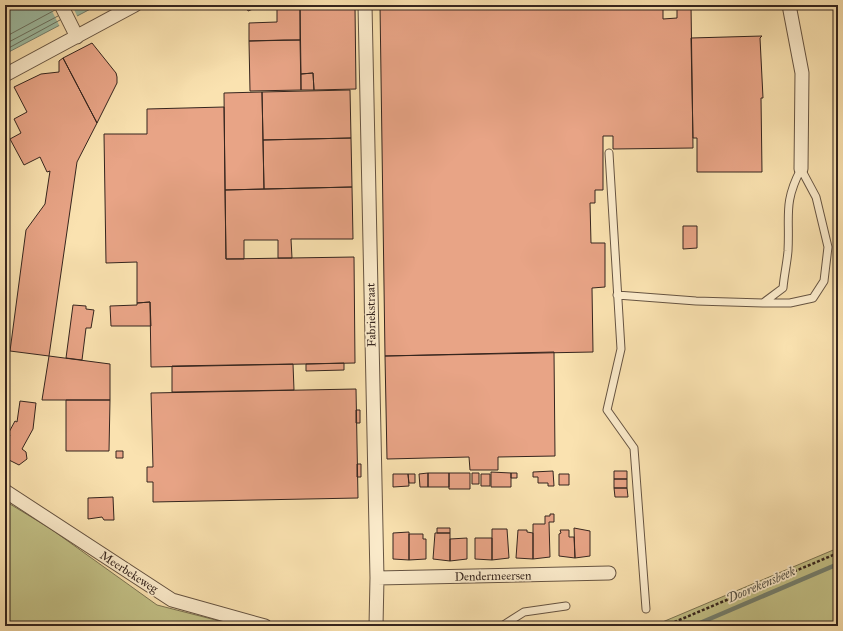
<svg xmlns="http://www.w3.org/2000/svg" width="843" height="631" font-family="'IM FELL Great Primer',serif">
	<rect width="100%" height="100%" fill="#fae2b0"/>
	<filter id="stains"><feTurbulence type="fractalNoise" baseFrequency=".005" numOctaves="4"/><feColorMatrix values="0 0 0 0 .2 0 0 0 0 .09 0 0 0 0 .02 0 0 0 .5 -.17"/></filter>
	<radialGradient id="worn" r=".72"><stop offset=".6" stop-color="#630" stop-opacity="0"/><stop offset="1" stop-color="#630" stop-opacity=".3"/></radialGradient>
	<path fill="#c3c288" stroke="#7c7453" d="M5,501L51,529L157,605L239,626H5Z
		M838,548V626H653Z"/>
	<path fill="#9fbfa6" stroke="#758170" d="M12,5H98L5,54V8Z"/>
	<path fill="#fae2b0" d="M49,5H72L78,18L60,27Z"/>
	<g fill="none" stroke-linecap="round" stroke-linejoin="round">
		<path stroke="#6a7262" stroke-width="1" d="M5,37L55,10
			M5,44L58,16
			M5,50L60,20"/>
		<path stroke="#758170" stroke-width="4.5" d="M693,626L838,564"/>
	</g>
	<path fill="#e8a486" stroke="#35251e" d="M257,5L258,7L248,11L246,6Z
		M300,5H322V8L355,7L356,89L314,90L313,73L301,74Z
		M380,5H663V19L677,18V5H691L693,148L613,149V136H603V190H595V203H590L591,243H605V287L592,288L593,352L385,356Z
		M300,8V40L249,41V23L277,22V9Z
		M762,36L760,38L763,98H761L762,172H697V138H693L691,38Z
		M284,40H300L301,90L250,91L249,41Z
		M92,43L116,73L117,77V83L97,123L63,58Z
		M63,58L97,123L77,162L49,356L10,351L26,230L45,204L50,171L47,172L40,157L24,165L10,139L21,133L14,119L27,112L14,87L41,74L59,72V61Z
		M313,73L314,90H301V74Z
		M350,90L351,138L263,140L262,92Z
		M262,92L264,189L225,190L224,93Z
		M224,107L226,259L354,257L355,363L151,367L150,302L137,303V262L106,263L104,134H147V109Z
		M351,138L352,187L264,189L263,140Z
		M352,187L353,239H291L292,258H278V240H244V259H226L225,190Z
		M683,226H697V248L683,249Z
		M150,302L151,326H111L110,306L137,305V303Z
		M73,305L86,306V309L94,310L91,328H86L82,360L66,358Z
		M554,352L555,456L498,457V470H470L469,457L387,459L385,356Z
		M49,356L110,364V400H42Z
		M344,363V370L306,371V364Z
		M293,364L294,390L172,392V366Z
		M356,389L358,498L153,502V482H147V467H153L151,393Z
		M66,400H110L109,451H66Z
		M20,401L36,403L33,429L22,449L26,452L27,459L19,465L5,458V445L10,435L8,434L15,421L17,422Z
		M356,410H360V423H356Z
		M116,451H123V458H116Z
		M357,464H361V477H357Z
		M553,471L554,486H548V483H538V477H533V472Z
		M614,471H627V479H614Z
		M491,472L511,473V487H491Z
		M428,473V487H420L419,474Z
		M428,473H449V487H428Z
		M449,473H470V489H449Z
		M472,473H479V484H472Z
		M511,473H517V478H511Z
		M393,474H408L409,486L393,487Z
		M408,474H415V483H409Z
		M481,474H490V486H481Z
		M559,474H569V485H559Z
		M614,479H627V488H614Z
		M614,488H627L628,497H615Z
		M113,497L114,520H104L102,517L88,519V498Z
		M550,514H554V522H549L550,557L533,559V524H545V516H550Z
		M437,528H450V533H437Z
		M574,528L590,531V556L575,558Z
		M492,529H507L509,558L492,560Z
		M518,530H527V532L533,533V559L516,558Z
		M560,530H569V537H574L575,558L559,556V534L561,533Z
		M409,532V560L393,559V533Z
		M435,533H450V561L433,559Z
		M409,534H423V539H426V559L409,560Z
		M467,538V559L450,561V539Z
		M475,538H492V560L475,559Z"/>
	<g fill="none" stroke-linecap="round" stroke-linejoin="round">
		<g stroke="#665442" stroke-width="9">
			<path id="service" d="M609,153L621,349L607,410L634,448L646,609
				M617,295L696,301L763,303L783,288C784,276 787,263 788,251C790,216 783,203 801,169
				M763,303H790L813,298L824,281L828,247L816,197L801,169
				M502,626L524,612L566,606"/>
		</g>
		<g stroke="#665442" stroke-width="15">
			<path id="minor" d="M61,5L77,37
				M365,5L377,578L376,626
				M789,5L802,73L801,169
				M5,75L135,5
				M5,491L172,600L265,626
				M377,578L609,573"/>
		</g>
		<path stroke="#35251e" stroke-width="2.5" stroke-dasharray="3 2" stroke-linecap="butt" d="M665,626L838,553"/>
		<use href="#service" stroke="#fceccc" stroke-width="7"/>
		<use href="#minor" stroke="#fceccc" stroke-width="13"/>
	</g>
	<g text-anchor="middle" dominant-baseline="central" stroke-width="3.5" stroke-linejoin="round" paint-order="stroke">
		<g font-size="12" fill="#35251e" stroke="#fceccc">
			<text transform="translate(371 315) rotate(-91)">Fabriekstraat</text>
			<text transform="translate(129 572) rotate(33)">Meerbekeweg</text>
			<text transform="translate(493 576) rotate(-1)">Dendermeersen</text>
		</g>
		<g font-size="13" font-style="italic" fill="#555347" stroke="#fceccc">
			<text transform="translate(761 585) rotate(-23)">Doorekensbeek</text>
		</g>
	</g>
	<rect width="843" height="631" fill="none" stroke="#fae2b0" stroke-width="20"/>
	<rect x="6" y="6" width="831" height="619" fill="none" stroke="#35251e" stroke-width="2"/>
	<rect x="10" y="10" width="823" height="611" fill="none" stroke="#35251e"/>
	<rect width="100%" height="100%" filter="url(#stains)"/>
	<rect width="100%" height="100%" fill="url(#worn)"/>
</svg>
